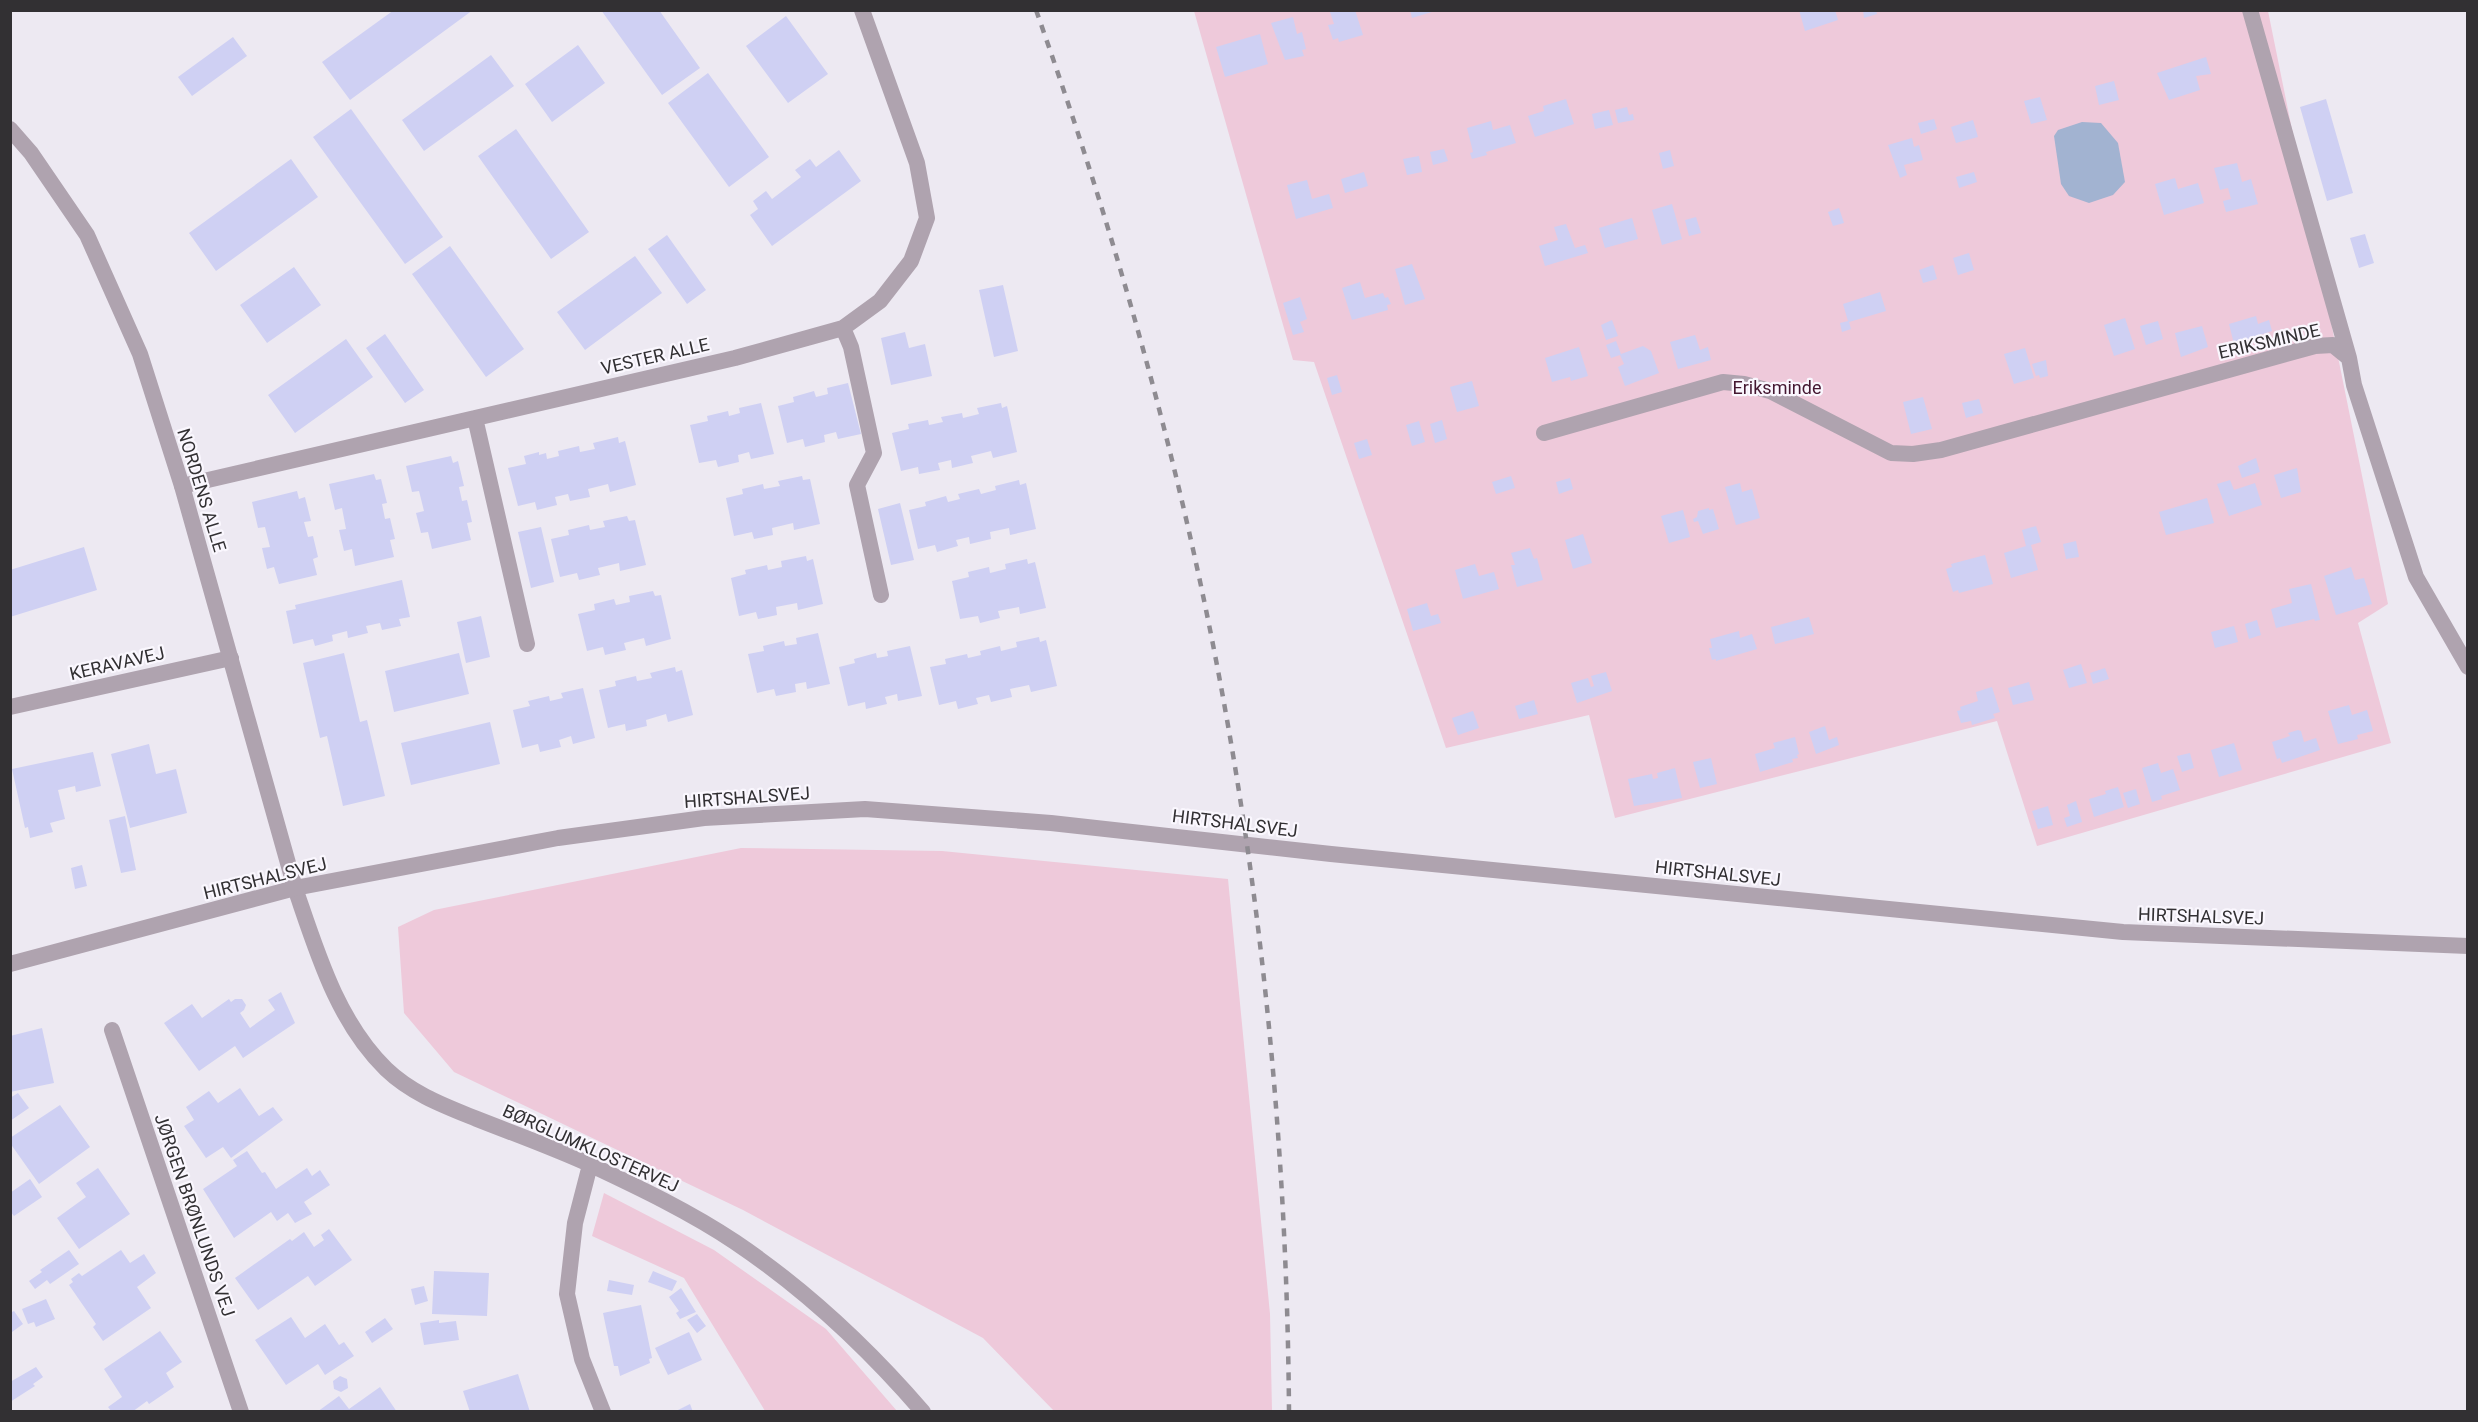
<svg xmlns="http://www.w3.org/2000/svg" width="2478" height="1422" font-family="Roboto,sans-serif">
	<rect width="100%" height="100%" fill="#ede9f2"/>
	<path fill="#eec9da" d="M1194,11H2268L2388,604L2358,623L2391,743L2037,846L1997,721L1615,818L1589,715L1446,748L1314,362L1293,360Z
		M741,848L942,851L1228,879L1270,1314L1272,1411H1054L983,1338L743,1210L454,1072L404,1013L398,927L434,910Z
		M604,1193L714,1250L826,1329L897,1411H765L684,1278L592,1236Z"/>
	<path fill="#a2b3d1" d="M2082,122L2101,123L2118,143L2125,182L2113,195L2089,203L2069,196L2061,184L2054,136L2058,130Z"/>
	<path fill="#cfd0f3" d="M394,10H473L350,100L322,62Z
		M601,10H659L700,68L662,95Z
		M1332,10H1355L1363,35L1339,42L1338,38L1333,40L1328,25L1334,24L1330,12Z
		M1410,10H1434L1435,11L1412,18Z
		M1799,10H1835L1838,20L1805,31Z
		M1863,10H1876L1877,14L1864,18Z
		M786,16L828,74L788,103L746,46Z
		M1293,17L1297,34L1302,32L1306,49L1302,50L1304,56L1285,60L1271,23Z
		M1260,34L1268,64L1225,77L1216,47Z
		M233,37L247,56L192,96L178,77Z
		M578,45L605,83L552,122L525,84Z
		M491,55L514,86L424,151L402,120Z
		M2206,57L2211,74L2196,76L2200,90L2169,100L2157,73Z
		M708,73L769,157L729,187L668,103Z
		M2114,81L2119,100L2099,105L2095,86Z
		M2040,97L2047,120L2031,124L2024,101Z
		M1566,99L1574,124L1535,137L1528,116L1544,111L1543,106Z
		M2326,99L2353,193L2327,201L2300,107Z
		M1627,107L1629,115L1633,114L1634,120L1618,123L1615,110Z
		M351,109L443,237L405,264L313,137Z
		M1609,110L1613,125L1595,129L1592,114Z
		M1934,119L1937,129L1921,134L1918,123Z
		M1973,120L1978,137L1956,143L1951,127Z
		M1491,121L1493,130L1510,125L1516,143L1486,152L1487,155L1472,159L1470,153L1473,152L1467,128Z
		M516,129L589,232L551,259L478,156Z
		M1912,138L1914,147L1919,145L1923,160L1904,165L1907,175L1900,178L1888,145Z
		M1444,149L1448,161L1433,165L1430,152Z
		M839,150L861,181L772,246L750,215L758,209L753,201L766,191L772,199L801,177L795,170L810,159L816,167Z
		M1670,150L1674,166L1663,169L1659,153Z
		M1419,156L1422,172L1407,175L1403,159Z
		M291,159L318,197L216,271L189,233Z
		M2237,163L2242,182L2251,179L2258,204L2226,212L2223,201L2231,199L2228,188L2220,190L2214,168Z
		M1364,172L1368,186L1345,193L1341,179Z
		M1974,172L1977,182L1959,188L1956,177Z
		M2175,178L2178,189L2198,183L2204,203L2164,215L2155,184Z
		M1307,180L1312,199L1329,194L1333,208L1296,219L1287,185Z
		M1672,204L1682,239L1662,245L1652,210Z
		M1839,208L1844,223L1833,226L1828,212Z
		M1696,217L1701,233L1689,236L1685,220Z
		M1632,218L1638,239L1605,248L1599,228Z
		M1566,224L1575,248L1585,245L1588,253L1545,266L1539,246L1558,240L1554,227Z
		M2365,234L2374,263L2359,268L2350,238Z
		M667,235L706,290L687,304L648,249Z
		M450,246L524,349L486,377L412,274Z
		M1969,253L1974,270L1958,275L1953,258Z
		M635,256L662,293L585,350L557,312Z
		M1412,264L1425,299L1405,305L1395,269Z
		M1933,265L1937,279L1923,283L1919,270Z
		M294,267L321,305L267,343L240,305Z
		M1360,282L1365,298L1383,293L1385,298L1388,297L1391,304L1387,305L1388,310L1352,320L1342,288Z
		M1003,285L1018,351L994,357L979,290Z
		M1880,292L1886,311L1849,322L1851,329L1842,332L1840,323L1848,321L1843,304Z
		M1300,297L1307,319L1300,322L1304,332L1293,335L1283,303Z
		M2256,316L2258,324L2269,320L2272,331L2234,344L2229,324Z
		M2125,318L2135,349L2114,356L2104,325Z
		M1612,320L1618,336L1606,340L1601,325Z
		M2158,321L2163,339L2146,345L2140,326Z
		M2202,326L2208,347L2181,357L2175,333Z
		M905,332L909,348L925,344L932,376L891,385L881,338Z
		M385,334L424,390L405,403L366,348Z
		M1695,335L1700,350L1708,347L1711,360L1678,369L1670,342Z
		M346,339L373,377L295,433L268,395Z
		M1616,341L1621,354L1643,346L1651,351L1659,373L1625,386L1618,367L1624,364L1620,355L1611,358L1606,345Z
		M1579,347L1588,376L1571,381L1570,377L1552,382L1545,358Z
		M2025,348L2034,378L2014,384L2004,354Z
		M2046,360L2048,376L2040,378L2039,375L2036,376L2032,364Z
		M1337,375L1342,392L1332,395L1327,378Z
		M1472,381L1479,406L1457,412L1450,387Z
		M848,383L861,434L838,439L836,432L824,435L825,442L805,447L803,439L787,443L778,406L794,402L793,397L814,391L816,397L828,394L827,388Z
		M1923,397L1932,429L1911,434L1903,402Z
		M1979,399L1983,413L1966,418L1962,403Z
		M761,403L774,454L751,459L749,452L738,455L739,462L718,467L716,460L699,463L690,425L708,421L707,416L728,411L729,416L740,413L739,408Z
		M1001,403L1002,408L1007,406L1017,452L993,458L991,451L971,456L973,463L952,468L951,460L938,463L940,470L919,474L918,467L901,471L892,433L909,429L908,424L928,420L929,425L943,422L941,417L962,413L963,418L979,414L977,408Z
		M1442,420L1447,439L1435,443L1430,424Z
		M1419,421L1425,442L1412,446L1406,425Z
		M618,437L619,443L625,441L636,485L610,492L608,484L588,489L590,497L570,501L568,494L555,497L557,505L537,510L535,502L518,506L508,468L526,464L524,456L539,452V455L546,453L547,459L559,456L558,451L579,446L580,452L595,449L593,443Z
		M1367,439L1372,455L1359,459L1354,443Z
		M451,456L453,463L458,461L464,486L459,487L462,501L467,500L472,522L467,523L471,540L432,549L428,532L421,533L416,513L424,511L419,491L412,492L406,466Z
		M2256,458L2260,472L2242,478L2238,466Z
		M2297,468L2301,492L2281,498L2274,475Z
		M374,474L376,480L381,479L387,503L382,504L385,519L390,518L395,539L390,540L394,557L355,566L352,549L344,551L339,530L346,529L342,508L335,510L329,484Z
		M802,476L803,480L810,479L820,524L794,530L793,523L772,528L773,535L754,539L752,532L734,536L726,498L743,494L742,489L763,484L764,489L780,486L778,481Z
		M1511,476L1515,488L1496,494L1492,482Z
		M1570,478L1573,489L1559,494L1556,482Z
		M1019,480L1020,485L1026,483L1036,529L1010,535L1009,528L990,532L991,539L970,544L969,537L956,540L958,546L937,552L935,545L918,549L909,510L926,506L925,502L946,496L948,502L960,499L958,494L979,489L981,494L996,490L995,486Z
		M2230,480L2234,490L2255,483L2262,505L2229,516L2217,484Z
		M1740,483L1742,492L1752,489L1760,518L1736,525L1725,487Z
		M297,491L299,499L305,497L311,521L304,522L308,537L313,536L318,557L313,559L317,575L279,584L274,567L267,569L262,548L270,547L265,527L258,528L252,502Z
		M2207,498L2214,523L2166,535L2159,512Z
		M900,503L914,560L891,565L878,509Z
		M1709,508V510L1713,509L1719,529L1703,534L1698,521L1694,522L1693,519L1697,517L1698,511Z
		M1683,510L1690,537L1669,543L1661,516Z
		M627,516L629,521L635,520L646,565L620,571L619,563L598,568L600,575L579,580L577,573L560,577L551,539L569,535L568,530L589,525L590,530L605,527L603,521Z
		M2036,526L2041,542L2031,545L2038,570L2011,578L2004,553L2026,546L2022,530Z
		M541,527L554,582L531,588L518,532Z
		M1583,534L1592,563L1573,569L1565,540Z
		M2076,541L2079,557L2066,559L2063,544Z
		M84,547L97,590L10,617V570Z
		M1530,548L1534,559L1537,558L1543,580L1517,587L1511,565H1515L1511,553Z
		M1985,555L1993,584L1959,593L1958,590L1953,592L1946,569L1952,567L1951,564Z
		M806,556L807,561L813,559L823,604L798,610L797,603L776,607L777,615L758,619L756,612L739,616L731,578L746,574L745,570L767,565L768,570L782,567L781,561Z
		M1027,559L1028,564L1035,562L1046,608L1020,614L1019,607L998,611L1000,618L980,623L978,616L960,619L952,581L969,577L968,572L989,567L990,573L1006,569L1005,564Z
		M1475,564L1479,576L1494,572L1499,589L1463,599L1455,570Z
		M2351,567L2355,580L2364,578L2372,604L2336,615L2324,576Z
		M402,580L410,617L399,619L401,626L382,630L380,623L366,626L368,633L348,638L347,631L332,635L333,641L315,646L313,639L293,644L286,611L296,609L295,605Z
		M2311,584L2320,620L2315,621L2314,619L2276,628L2271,609L2292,603L2289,589Z
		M653,591L655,596L661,595L671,639L646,646L644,638L624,643L626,650L605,655L603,647L587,651L578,614L595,610L594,604L614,599L616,605L630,602L629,596Z
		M1427,603L1431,616L1438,614L1441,623L1413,631L1407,609Z
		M481,616L490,657L466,663L457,622Z
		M1809,617L1814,634L1775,644L1771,627Z
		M2257,620L2261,635L2249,639L2245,624Z
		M2234,626L2238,642L2215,648L2211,632Z
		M1739,631L1740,638L1752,634L1757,649L1716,661V659L1712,660L1709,648H1712L1710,639Z
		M818,633L830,684L807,689L806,682L795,684L796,692L776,696L774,689L757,693L748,654L764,651L763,646L784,641L785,646L797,644L796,638Z
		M1039,637L1040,642L1046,640L1057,686L1031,692L1029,685L1010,689L1012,697L991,702L989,695L976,698L978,704L958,709L956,701L939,705L930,667L946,664L945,659L967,654L968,658L981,655L980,651L1000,646L1001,651L1017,647L1016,642Z
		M910,646L922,696L898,701L897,694L885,697L887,704L866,709L865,702L848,706L839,667L855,663L854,659L876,653L877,658L888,656L887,651Z
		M344,653L360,722L367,720L385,796L343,806L327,736L320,738L303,663Z
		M459,653L469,694L394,712L385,671Z
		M2081,664L2087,683L2069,688L2063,670Z
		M675,667L676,672L682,670L693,715L668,722L666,714L646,720L647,726L626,731L625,724L608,728L599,690L616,686L615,681L636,676L637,681L652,678L650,673Z
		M2105,668L2109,679L2093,684L2090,673Z
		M1606,672L1612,691L1577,703L1571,683L1588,678L1591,687L1594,686L1591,676Z
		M2029,682L2034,700L2013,705L2008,688Z
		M1992,687L2000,712L1993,714L1995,718L1972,725L1971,721L1961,723L1957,711L1961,710L1960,707L1978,701L1976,692Z
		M583,688L595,738L573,744L571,736L559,740L561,747L540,752L538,744L522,748L513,710L530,706L528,701L549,696L550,701L563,698L561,693Z
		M1534,700L1538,714L1519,719L1515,706Z
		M2349,705L2352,715L2367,710L2373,731L2357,735L2358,739L2338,744L2328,711Z
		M1473,711L1479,728L1458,735L1452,718Z
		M490,722L500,764L411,785L401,743Z
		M1825,726L1829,740L1837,737L1839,745L1816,754L1809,732Z
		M2298,730L2301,731L2304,742L2316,738L2320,750L2282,763L2280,758L2277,759L2272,742L2290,736L2288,733Z
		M1795,737L1799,754L1797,755L1798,758L1792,759L1793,762L1760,772L1755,754L1775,748L1773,743Z
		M2234,743L2242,770L2219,777L2211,750Z
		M149,744L156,774L176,769L187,813L130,828L111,754Z
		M93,752L101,786L76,792L75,786L58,790L65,819L50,823L53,832L30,838L28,827L25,828L12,769Z
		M2190,753L2194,768L2182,772L2177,756Z
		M1711,758L1717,784L1700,788L1693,762Z
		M2158,763L2161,773L2173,769L2180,790L2161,796L2162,799L2152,802L2142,768Z
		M1675,768L1682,798L1634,806L1628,779L1652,774L1653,779L1658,778L1657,773Z
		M2118,787L2124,807L2094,817L2089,799L2106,794L2105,791Z
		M2136,789L2140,804L2128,808L2123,793Z
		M2076,801L2082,822L2067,827L2064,818L2070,816L2067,805Z
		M2048,806L2053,825L2038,829L2032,811Z
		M125,816L136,870L121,873L109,820Z
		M82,865L87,886L75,889L71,868Z
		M281,992L295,1023L243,1058L235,1046L199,1071L164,1023L192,1004L202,1018L229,999L231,1002L235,999H242L246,1005L244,1010L240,1013L250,1028L275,1010L268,1000Z
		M42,1028L54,1083L10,1092V1036Z
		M240,1088L259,1116L273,1107L283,1120L231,1158L223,1147L206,1158L184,1126L194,1120L186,1107L209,1091L218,1103Z
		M18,1093L29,1108L10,1121V1098Z
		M60,1105L90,1147L39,1184L10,1143V1138Z
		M247,1151L262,1173L265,1172L276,1189L307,1168L312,1176L320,1170L330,1185L304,1202L312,1214L295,1223L288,1213L277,1221L271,1212L234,1238L203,1189L237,1166L233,1160Z
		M98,1168L130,1214L79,1249L57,1218L86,1197L76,1183Z
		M30,1179L42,1197L14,1216L10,1211V1193Z
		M329,1229L352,1260L315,1286L308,1276L258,1310L235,1278L290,1239L292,1241L304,1232L314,1247L324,1240L321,1235Z
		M69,1250L79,1264L50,1284L47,1280L35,1289L29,1281L42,1272L40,1270Z
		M121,1250L130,1263L144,1254L156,1273L137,1287L151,1308L103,1341L93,1327L96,1324L69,1285L73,1282L71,1279L79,1273L82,1276Z
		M434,1271L489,1273L487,1316L432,1314Z
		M653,1271L677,1281L672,1291L648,1282Z
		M609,1280L634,1285L632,1295L607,1291Z
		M424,1286L428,1301L415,1305L411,1289Z
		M681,1288L696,1312L680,1319L676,1313L679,1311L669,1297Z
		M46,1299L55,1319L36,1327L34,1322L28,1324L22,1309Z
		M641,1305L652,1358L649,1359L650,1363L620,1376L618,1366H614L603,1313Z
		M14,1311L23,1324L12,1332L10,1313Z
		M697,1314L706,1326L697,1333L687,1320Z
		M291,1317L305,1338L325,1324L339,1345L344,1342L354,1356L325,1375L318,1364L286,1385L255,1340Z
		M385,1318L393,1329L372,1343L365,1332Z
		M439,1320V1323L456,1321L459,1340L424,1345L420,1323Z
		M160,1331L182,1362L166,1373L174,1387L149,1404L147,1401L132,1412H112L108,1407L122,1397L104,1369Z
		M689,1332L702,1360L668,1375L655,1348Z
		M36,1367L43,1377L33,1384L35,1386L10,1402V1382Z
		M518,1374L530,1412H470L463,1391Z
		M340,1376L347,1379L348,1388L341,1392L334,1389L333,1381Z
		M380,1387L397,1412H317L339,1396L349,1409Z
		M690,1404L693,1412H674Z"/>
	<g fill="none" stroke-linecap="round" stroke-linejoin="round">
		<path stroke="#afa3af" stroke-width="16" d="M2250,10L2349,358
			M843,328L851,347L874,453L857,485L881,595
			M475,418L527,644
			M1544,433L1723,382L1744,384L1770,391L1891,453L1913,454L1941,450L2315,346L2333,345L2349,358L2354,385L2416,577L2468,667
			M182,486L735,358L843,328L880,301L911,261L927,218L917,163L862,10
			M10,707L231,658
			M295,888C317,952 337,1021 386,1069C412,1094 445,1106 477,1119C515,1134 554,1148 591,1165C640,1188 690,1212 735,1242C806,1290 867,1347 923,1412
			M112,1030L241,1412
			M590,1165L575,1223L567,1294L582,1359L603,1412"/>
		<path stroke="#afa3af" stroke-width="16" d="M10,129L31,153L87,235L140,354L182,486L295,888
			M10,964L295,888L558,838L704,818L865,809L1051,823L1331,854L2123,932L2468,946"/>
		<path stroke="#8e8b91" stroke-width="4.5" stroke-dasharray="8 8" stroke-linecap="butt" d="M1036,10C1105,205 1163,403 1205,605C1260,870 1287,1141 1289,1412"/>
	</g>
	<g text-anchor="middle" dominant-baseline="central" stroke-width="4.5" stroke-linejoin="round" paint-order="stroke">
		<g font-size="18" fill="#323033" stroke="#faf7fe">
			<text transform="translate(2269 341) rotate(-13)">ERIKSMINDE</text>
			<text transform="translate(655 356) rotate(-13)">VESTER ALLE</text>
			<text transform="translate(202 490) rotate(73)">NORDENS ALLE</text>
			<text transform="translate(117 663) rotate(-13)">KERAVAVEJ</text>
			<text transform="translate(747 797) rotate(-4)">HIRTSHALSVEJ</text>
			<text transform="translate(1235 823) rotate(7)">HIRTSHALSVEJ</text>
			<text transform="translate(1718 873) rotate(6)">HIRTSHALSVEJ</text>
			<text transform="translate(265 878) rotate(-14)">HIRTSHALSVEJ</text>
			<text transform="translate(2201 916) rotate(2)">HIRTSHALSVEJ</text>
			<text transform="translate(591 1148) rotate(24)">BØRGLUMKLOSTERVEJ</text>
			<text transform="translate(195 1215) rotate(71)">JØRGEN BRØNLUNDS VEJ</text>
		</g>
		<g font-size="18" fill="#441731" stroke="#faf7fe">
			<text x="1777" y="387">Eriksminde</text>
		</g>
	</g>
	<rect width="2478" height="1422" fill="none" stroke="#323033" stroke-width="24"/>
</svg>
